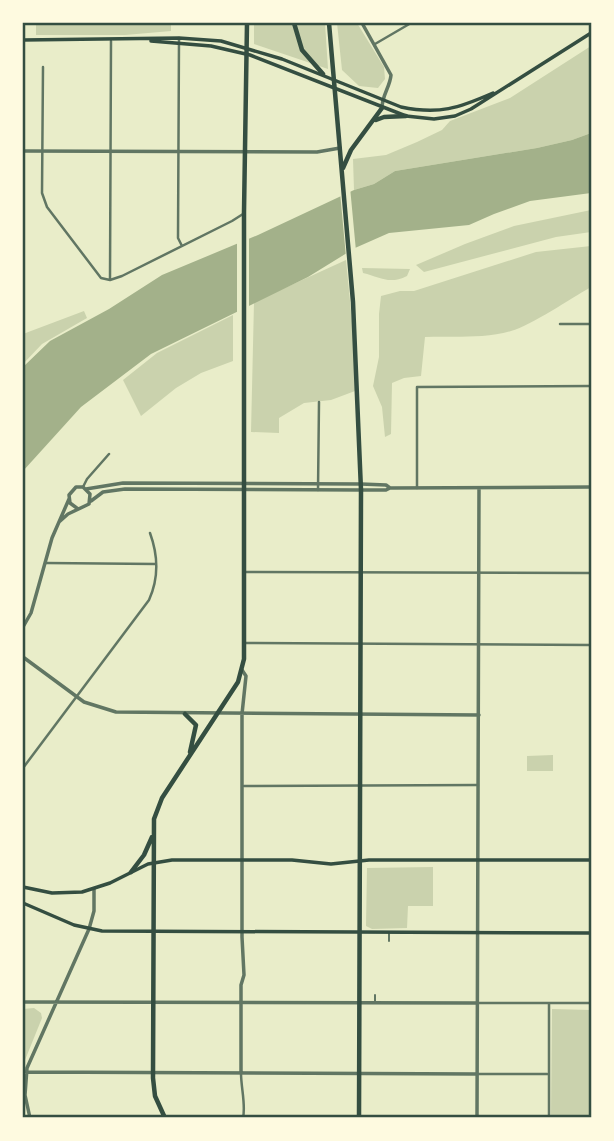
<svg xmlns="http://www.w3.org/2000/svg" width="614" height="1141" font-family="Cabin,sans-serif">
	<rect width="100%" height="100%" fill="#e9edc9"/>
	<path fill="#cad2ad" d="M36,23H171V31L125,35H36Z
		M254,23H325L328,69L254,44Z
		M337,23H357L384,67L385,79L378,88L359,86L342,70Z
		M591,46V133L572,140L537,148L395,171L374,184L354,190L353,159L386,155L417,142L442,130L450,121L510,98Z
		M591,210V232L556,237L424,272L416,265L465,244L514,226Z
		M591,246V287C570,299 532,325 511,331C484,339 452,336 425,337L421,376L404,378L392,383L391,434L385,437L382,407L373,386L379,357V314L381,296L400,291H414L536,252Z
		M346,260L355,352V391L331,400L304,403L279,418V433L251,432L254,302Z
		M362,268L410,269L407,276C389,285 380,277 363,273Z
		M84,311L87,318L42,344L23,364V334Z
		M233,315V361L201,373L176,388L141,416L123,380L157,353Z
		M553,755V771H527V756Z
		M433,867V906H408L407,928L372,929L366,926L367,868Z
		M34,1008L41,1013L42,1018L23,1065V1009Z
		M552,1009L591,1010V1118H551Z"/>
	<path fill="#a3b18a" d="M591,133V193L530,201L494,214L469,225L389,233L355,248L308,277L151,354L81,407L23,471V367L50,341L109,309L162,275L258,235L354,190L374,184L395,171L537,148L572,140Z"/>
	<path fill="#e9edc9" d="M350,187L356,251L346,257L340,192Z
		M249,235V309L237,314V239Z"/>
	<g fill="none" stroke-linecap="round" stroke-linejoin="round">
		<path stroke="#617663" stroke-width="2" d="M389,941V933
			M375,1002V995"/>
		<path stroke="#617663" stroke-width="2.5" d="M179,38L178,238L182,246
			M375,44L411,23
			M43,67L42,193L47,207L101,278L110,280L122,276L232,221L243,214
			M110,279L111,41
			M560,324H591
			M83,487L87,479L109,454
			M417,488V387L591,386
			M318,490L319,402
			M46,563L156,564
			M245,572L591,573
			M245,643L591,645
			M23,768L149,600C159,578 158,555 150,533
			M244,786L478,785
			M477,1003H591
			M241,1073C241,1088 246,1105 243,1118
			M477,1074H547
			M549,1118V1003"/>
		<path stroke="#617663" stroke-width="3.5" d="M362,23L391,75C390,87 382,95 382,108
			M23,151L317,152L340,148
			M86,489L123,483L361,484L386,485L390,488
			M91,501L103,492L125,489L361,490H386L390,488L591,487
			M59,522L68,514L89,504L90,494L83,487H76L69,495L70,503L78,509
			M23,627L31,613L52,538L69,499
			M23,657L84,702L116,712L479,715
			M23,1002L477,1003
			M26,1072L477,1074
			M241,1073V985L244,975L242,937V714L246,676L242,670
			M30,1118L25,1095L27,1068L89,929L94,911V889
			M477,1118L479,488"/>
		<path stroke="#344e41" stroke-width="3.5" d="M23,40L179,38L221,41L282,59L401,107C439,115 459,108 493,93
			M151,41L211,46L250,55L406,116L434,119L455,116L471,109L591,33
			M23,887L52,893L82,892L110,883L148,864L172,860H292L331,864L369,860H591
			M23,903L74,925L102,931L591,933"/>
		<path stroke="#344e41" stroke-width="4.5" d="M294,23L302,50L323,74
			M329,23L353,302L361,490L359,1118
			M376,120L384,117L406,116
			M343,168L351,150L382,108
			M185,714L196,725L190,752
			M131,872L144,855L152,837
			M165,1118L155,1096L153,1078L154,819L162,798L238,682L244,659V212L247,23"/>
	</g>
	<rect width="614" height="1141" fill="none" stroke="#fefae0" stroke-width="49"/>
	<rect x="24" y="24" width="566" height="1092" fill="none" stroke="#344e41" stroke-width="2.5"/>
</svg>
